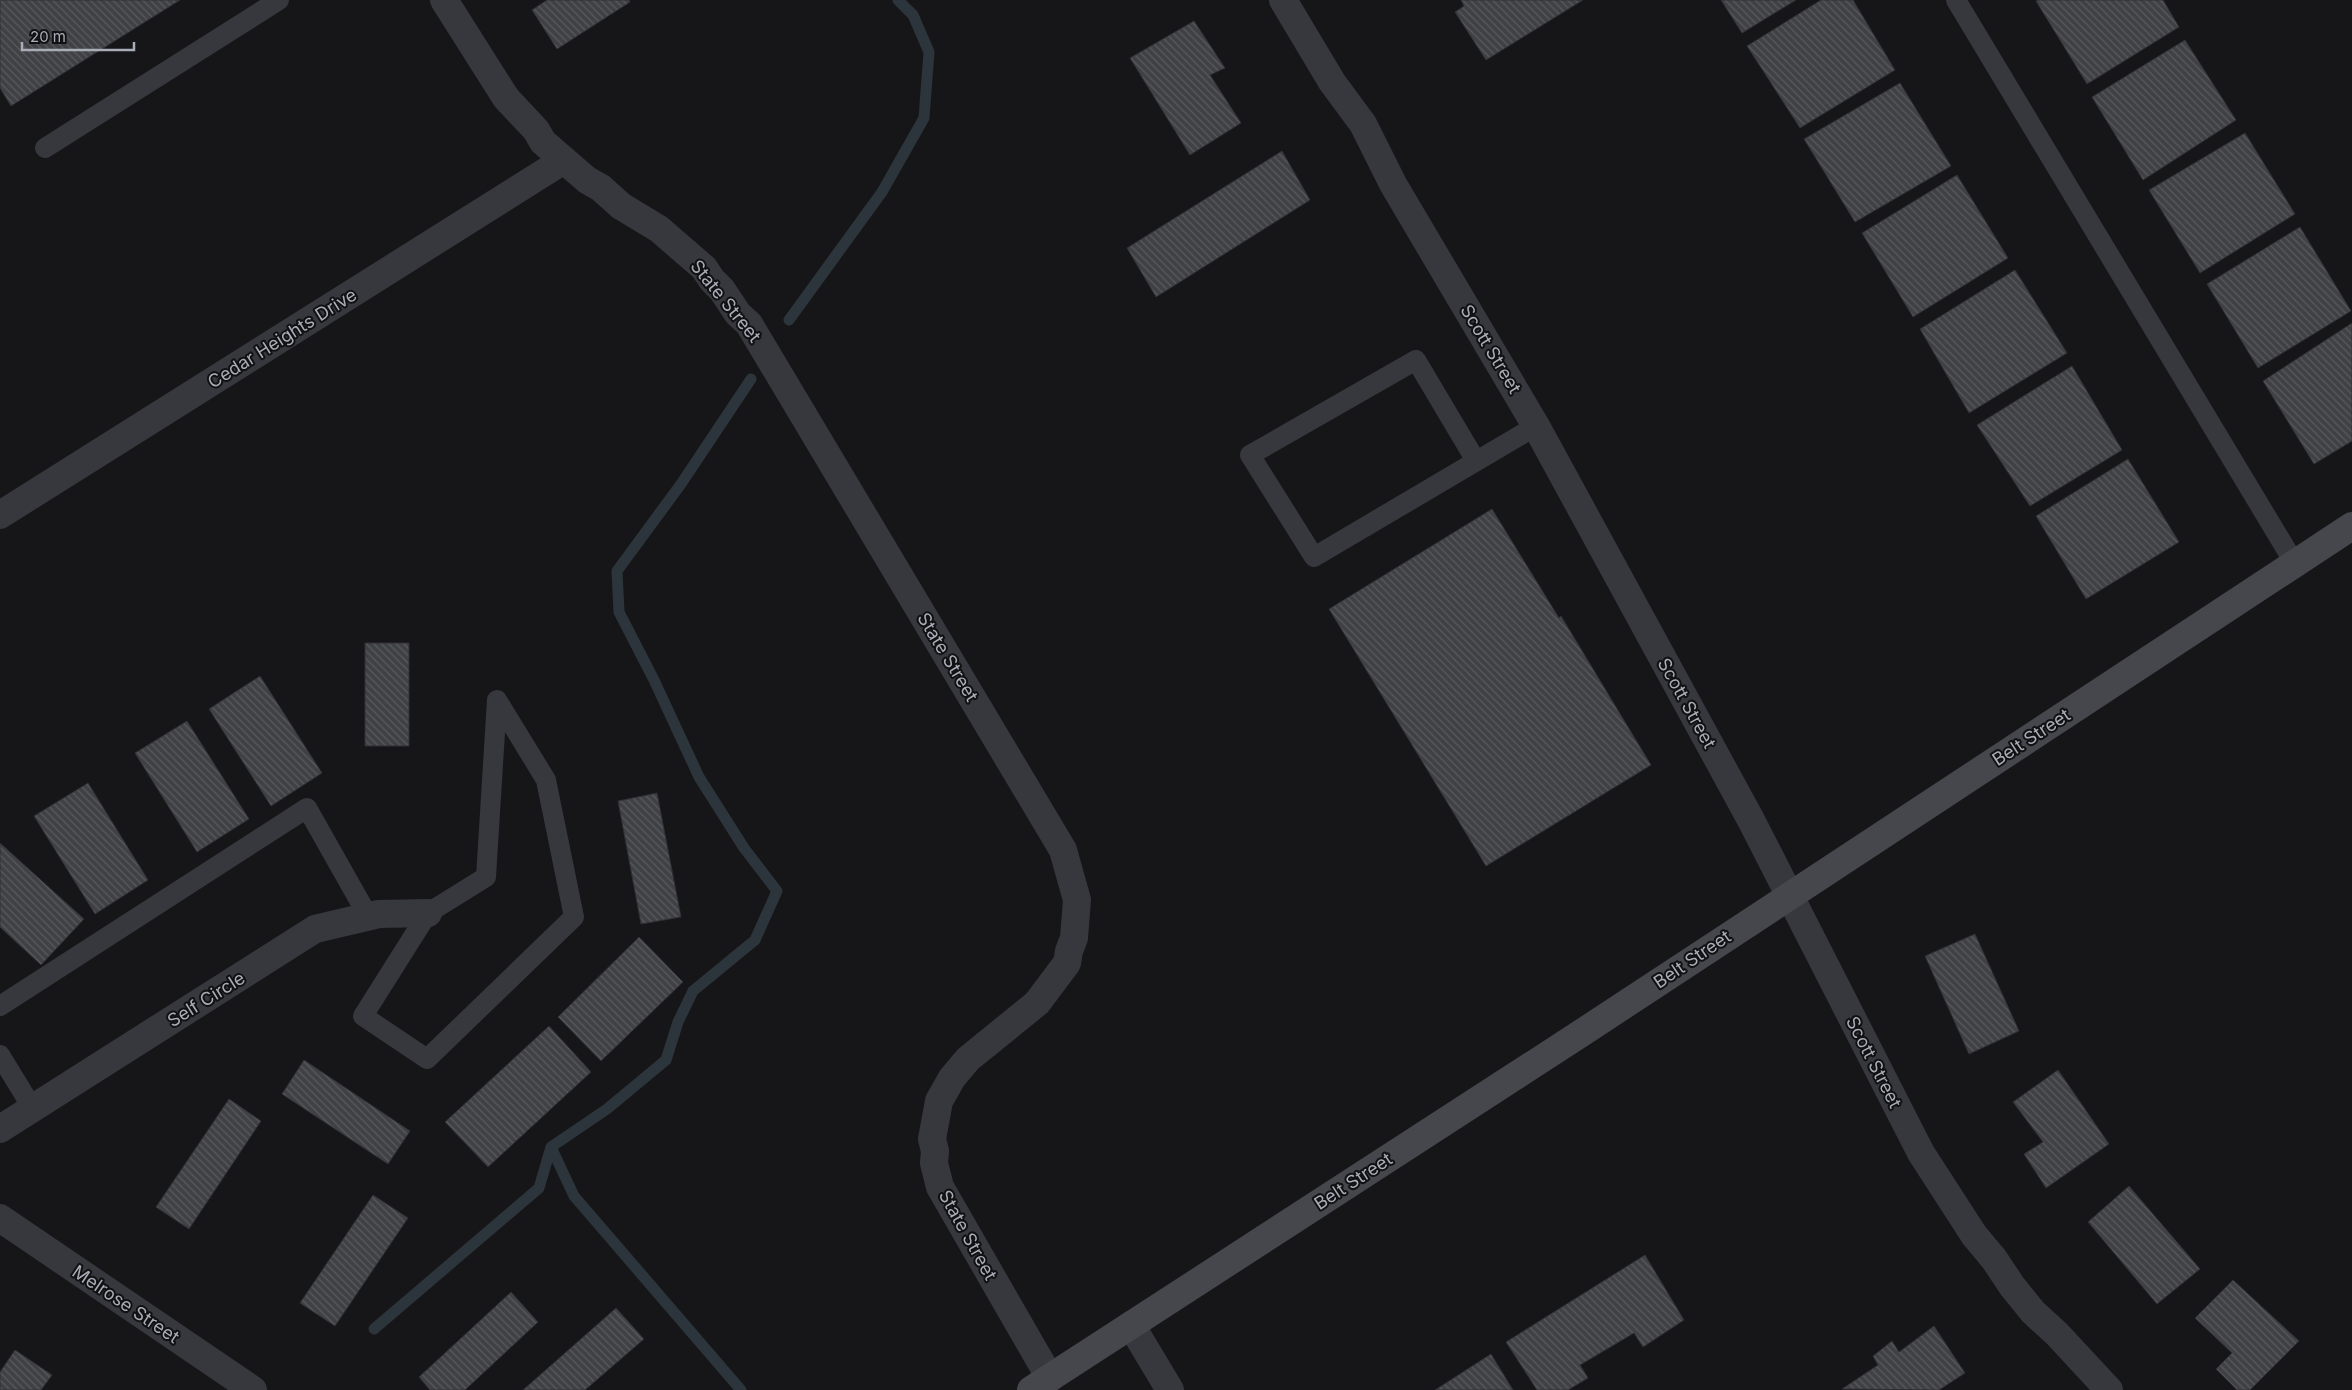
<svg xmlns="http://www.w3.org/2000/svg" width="2352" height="1390" font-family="Inter,sans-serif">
	<defs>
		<pattern id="building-back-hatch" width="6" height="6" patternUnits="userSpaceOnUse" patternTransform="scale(1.25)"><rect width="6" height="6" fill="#404145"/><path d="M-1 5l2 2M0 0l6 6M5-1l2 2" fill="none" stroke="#595a5e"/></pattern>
	</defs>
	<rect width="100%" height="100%" fill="#161618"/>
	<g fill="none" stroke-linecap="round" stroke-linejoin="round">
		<path stroke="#2c353c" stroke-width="11" d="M789,320L882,192L924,118L929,52L913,15L898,0
			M551,1147L574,1196L741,1390
			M374,1329L539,1188L551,1147L607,1109L666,1060L678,1022L693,991L755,940L777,891L744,848L699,777L654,680L619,612L617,571L681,484L751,379"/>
	</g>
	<path fill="url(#building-back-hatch)" stroke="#303034" d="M0,0H180L11,106L0,88Z
		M547,0H629L630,2L557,49L532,10Z
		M1461,0H1583L1486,60L1455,12L1464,6Z
		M1721,0H1796L1742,33Z
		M1821,0H1853L1895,70L1800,128L1747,46Z
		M2038,0H2163L2179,27L2087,84L2036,1Z
		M1194,21L1225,68L1210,75L1241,123L1190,155L1130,58Z
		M2185,40L2236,120L2143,180L2092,97Z
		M1900,83L1951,166L1855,222L1804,139Z
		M2245,133L2295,214L2200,273L2149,190Z
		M1282,151L1310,200L1156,297L1127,248Z
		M1957,175L2008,258L1913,317L1862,233Z
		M2300,227L2351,311L2258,368L2207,284Z
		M2015,270L2067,353L1969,413L1920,329Z
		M2352,323V441L2314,464L2263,381Z
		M2072,366L2122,450L2030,506L1977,425Z
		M2128,459L2179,542L2086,599L2036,516Z
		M1492,509L1559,618L1561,616L1651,765L1486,866L1329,609Z
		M365,643H409V746H365Z
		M260,676L322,773L271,806L209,709Z
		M187,721L249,819L197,852L135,753Z
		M88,783L148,880L95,914L34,816Z
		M657,793L681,917L641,924L618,801Z
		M0,843L84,919L41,965L0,927Z
		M1975,934L2019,1031L1969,1054L1925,956Z
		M639,937L683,982L601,1061L558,1017Z
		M549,1026L591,1072L488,1167L445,1122Z
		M304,1060L410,1131L388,1164L282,1094Z
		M2058,1070L2109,1144L2046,1188L2024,1154L2043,1142L2013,1102Z
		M229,1099L261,1121L189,1229L156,1207Z
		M2129,1186L2200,1269L2157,1304L2088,1222Z
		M373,1195L408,1218L335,1326L300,1303Z
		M1645,1255L1684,1320L1643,1347L1634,1333L1580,1365L1588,1378L1568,1390H1537L1506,1342Z
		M2233,1280L2299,1341L2250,1390H2237L2216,1369L2232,1353L2195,1318Z
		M511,1292L538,1322L465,1390H430L419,1377Z
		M616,1308L644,1339L585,1390H523Z
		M1934,1326L1965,1373L1939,1390L1842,1389L1878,1365L1873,1356L1892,1341L1899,1352Z
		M15,1350L52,1375L41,1390H0V1372Z
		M1491,1354L1513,1390H1435Z"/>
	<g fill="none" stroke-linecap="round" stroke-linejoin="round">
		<path stroke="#37383d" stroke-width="20" d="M1956,0L2295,564
			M45,148L279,0
			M1476,461L1416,360L1250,455L1314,557L1536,426
			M497,700L546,780L574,917L427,1059L363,1016L428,913L486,877Z
			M0,1006L307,808L368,916
			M0,1055L33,1109"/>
		<path stroke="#37383d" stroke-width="28" d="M444,0L506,98L536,130L543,142L587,180L601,188L621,206L659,229L704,268L712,280L722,290L738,314L749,324L1063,850L1077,900L1074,938L1069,951L1067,963L1037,1003L968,1059L952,1078L939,1101L932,1139L935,1151L934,1163L940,1187L1050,1378
			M1283,0L1332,82L1363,124L1393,184L1536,426L1751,820L1921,1153L1974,1235L1994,1259L2012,1286L2033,1312L2057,1334L2109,1390
			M0,515L564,160
			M0,1129L315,929L379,914L428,913
			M0,1218L253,1390
			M1131,1325L1170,1390"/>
		<path stroke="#45474d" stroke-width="28" d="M1031,1390L1580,1034L2352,526"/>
	</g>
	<g text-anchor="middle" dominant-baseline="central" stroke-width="4" stroke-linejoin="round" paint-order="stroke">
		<g font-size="18" fill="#a8adb8" stroke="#111113">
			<text transform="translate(726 301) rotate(51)">State Street</text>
			<text transform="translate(282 338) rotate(-32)">Cedar Heights Drive</text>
			<text transform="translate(1491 349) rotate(59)">Scott Street</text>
			<text transform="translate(948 657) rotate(59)">State Street</text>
			<text transform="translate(1687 703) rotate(61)">Scott Street</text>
			<text transform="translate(2031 737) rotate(-33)">Belt Street</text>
			<text transform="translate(1692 959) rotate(-34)">Belt Street</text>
			<text transform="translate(206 999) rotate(-32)">Self Circle</text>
			<text transform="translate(1874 1062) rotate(63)">Scott Street</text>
			<text transform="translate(1353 1181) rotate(-33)">Belt Street</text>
			<text transform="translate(968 1235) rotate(61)">State Street</text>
			<text transform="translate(126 1304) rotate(34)">Melrose Street</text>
		</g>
	</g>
	<path d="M22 42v8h112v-8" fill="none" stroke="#a8adb8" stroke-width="2.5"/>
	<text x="30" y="42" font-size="15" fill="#a8adb8" stroke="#111113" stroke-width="4" paint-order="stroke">20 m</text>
</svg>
